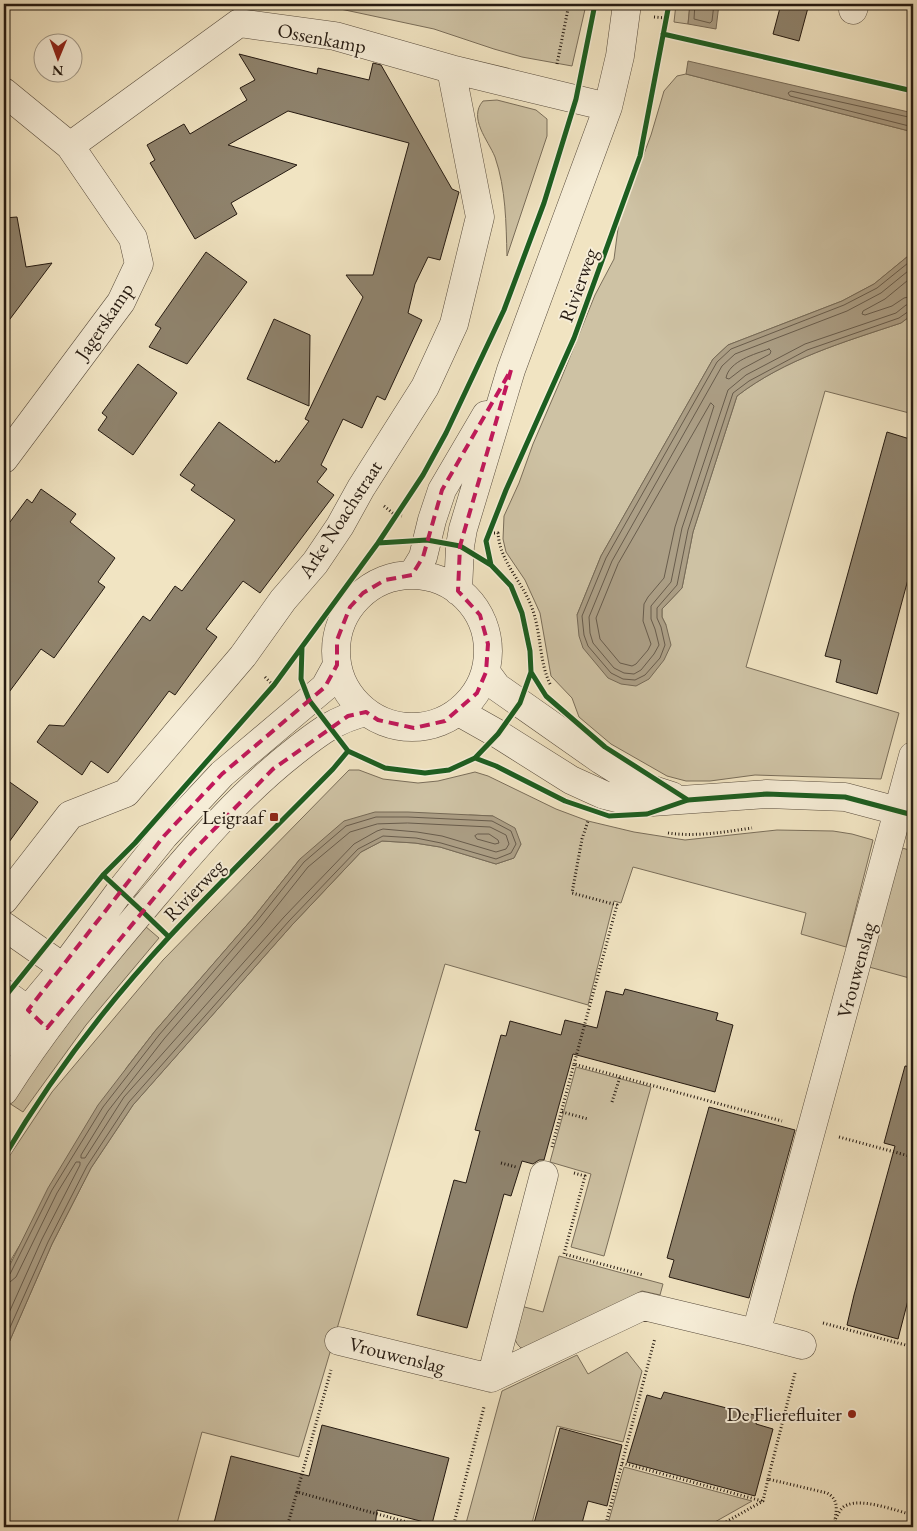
<svg xmlns="http://www.w3.org/2000/svg" width="917" height="1531" font-family="'EB Garamond',serif">
	<rect width="100%" height="100%" fill="#f1e4c2"/>
	<filter id="stains"><feTurbulence type="fractalNoise" baseFrequency=".004" numOctaves="4"/><feColorMatrix values="0 0 0 0 .2 0 0 0 0 .09 0 0 0 0 .02 0 0 0 .5 -.17"/></filter>
	<radialGradient id="worn" r=".72"><stop offset=".6" stop-color="#630" stop-opacity="0"/><stop offset="1" stop-color="#630" stop-opacity=".3"/></radialGradient>
	<path fill="#cec2a4" stroke="#7a6e5a" d="M317,4H586V5L572,66L522,57L494,49L434,29Z
		M676,4H690L688,24L674,22Z
		M686,74L913,132V252L874,284L842,301L728,345L713,359L601,556L577,615L666,625L662,617V609L682,588L693,532L737,396C785,359 844,342 901,323L913,314V414L825,391L746,667L899,713L881,779L755,775L710,781H686L667,776L611,744L579,717L572,698L551,676L540,613L525,580L506,552L503,539L504,516L519,483L533,444L561,379L595,295L614,259L619,221L651,135L664,91L677,76Z
		M497,100L536,110L547,119V136L507,256C506,223 506,189 495,157C488,140 468,118 483,101Z
		M349,770H359L383,779L418,783L438,781L475,772L488,776L556,809L588,821L634,832L685,840L777,830L833,831L852,834L873,840L846,947L801,934L806,913L633,867L621,903L614,901L588,1005L445,964L299,1457L202,1432L176,1527H4V1354L52,1244L91,1168L133,1105L292,925L361,852L382,841L415,843L440,847L496,864L514,858L521,844L493,816L470,815L300,859L253,918L155,1031L127,1067L12,1258L4,1277V1164L52,1092L163,960Z
		M902,848L913,851V979L869,967Z
		M145,926L159,938L86,1025L23,1112L9,1103L39,1058Z
		M576,1067L651,1087L604,1256L571,1247L591,1174L550,1162Z
		M559,1256L663,1284L660,1295L642,1291L534,1347L521,1348C508,1337 517,1321 521,1306L543,1312Z
		M627,1352L642,1371L623,1442L557,1426L531,1527H465L502,1391L577,1355L588,1374Z
		M624,1467L752,1501L706,1527H607Z"/>
	<path fill="#ac9f86" stroke="#766a57" d="M690,4H719L716,29L688,24Z
		M688,61L913,113V132L686,74Z
		M913,252V314L901,323C844,342 785,359 737,396L693,532L682,588L662,609V617L666,625L671,645L664,660L649,679L636,686L621,684L608,678L583,648L579,636L577,615L601,556L713,359L728,345L842,301L874,284Z
		M375,812H408L493,816L515,828L521,844L514,858L496,864L440,847L415,843L382,841L361,852L292,925L133,1105L91,1168L52,1244L4,1354V1277L48,1188L98,1105L155,1031L253,918L300,859L344,821Z"/>
	<g fill="none" stroke-linecap="round" stroke-linejoin="round">
		<path stroke="#685c4c" stroke-width="1" d="M695,4L694,19L710,23L712,21L714,4
			M913,118L791,91L788,93L790,96L913,127
			M913,259L877,288L844,305L731,349L717,362L606,558L582,616L584,635L588,646L611,673L623,679L635,680L645,675L660,658L665,645L661,627L657,618V608L677,585L688,530L733,393L749,381L807,350L899,318L909,311L913,310
			M913,267L881,293L847,311L735,354L722,366L612,561L589,617L590,633L593,643L614,668L624,673L634,674L641,670L654,654L659,645L655,629L651,619V606L671,582L682,528L728,390L746,375L805,344L896,313L906,305L913,304
			M913,276L885,299L863,311L862,314L865,315L892,306L904,298L913,296
			M769,349L771,351L770,354L742,369L729,379L726,378C729,361 755,354 769,349Z
			M711,403L714,406L675,527L664,578L648,597L644,604L643,621L651,644L648,650L636,664L632,666L620,663L600,639L596,618L618,564Z
			M408,823L490,827L506,835L509,844L506,849L496,852L442,836L417,832L383,829L377,831L354,844L284,917L124,1097L85,1158H81V1155L108,1111L164,1039L262,925L308,867L350,832L377,824Z
			M478,834H489L498,840L499,843L495,844L477,839L475,836Z
			M4,1277L10,1274L52,1190L103,1107L159,1035L257,921L304,862L346,826L376,817H408L492,821L511,831L516,844L511,853L496,859L441,843L416,838L383,836L358,849L289,921L129,1102L87,1166L48,1242L4,1341
			M4,1283L10,1282L16,1277L57,1193L76,1162H80V1165L42,1239L4,1324"/>
	</g>
	<path fill="#8f836d" stroke="#251a11" d="M781,4H809L799,41L773,34Z
		M239,54L317,74L318,68L369,80L373,63L381,65L452,189L459,192L440,260L428,257L415,284L408,313L422,320L385,400L377,396L362,428L343,419L321,465L327,469L317,482L334,495L260,593L243,581L206,629L217,637L175,695L169,691L108,773L91,761L82,775L37,742L49,725L64,726L143,616L150,621L175,586L182,591L235,520L191,490L195,485L180,475L219,422L275,463L276,460L279,462L309,421L305,419L363,297L346,275H373L409,143L288,111L228,145L297,165L231,203L237,214L195,239L150,163L155,160L147,145L184,124L190,134L247,100L240,88L255,80Z
		M17,217L26,267L52,263L4,327V218Z
		M206,252L247,282L187,364L149,347L161,328L155,325Z
		M274,319L310,335L309,406L247,379Z
		M138,364L177,393L133,455L98,430L107,417L102,413Z
		M887,432L913,440V561L877,694L836,682L841,660L825,656Z
		M41,489L76,514L70,522L115,558L98,582L105,587L54,658L41,649L4,699V530L27,499L32,503Z
		M4,778L38,802L4,849Z
		M625,989L718,1013L716,1020L733,1025L715,1092L573,1054L544,1160H539L533,1164L522,1161L511,1196L504,1194L467,1328L417,1315L454,1180L466,1183L480,1131L475,1130L501,1035L506,1036L510,1021L561,1035L565,1020L597,1028L606,991L623,995Z
		M905,1066L913,1067V1281L898,1339L847,1325L854,1295L895,1146L884,1143Z
		M709,1107L795,1130L749,1298L669,1277L674,1260L667,1258Z
		M664,1392L758,1416L756,1424L773,1429L755,1496L627,1462L647,1395L661,1399Z
		M322,1425L449,1458L432,1524L377,1510L375,1527H213L231,1456L309,1476Z
		M560,1428L622,1445L607,1506L588,1501L581,1527H533Z"/>
	<g fill="none" stroke-linecap="round" stroke-linejoin="round">
		<g stroke="#584c3d" stroke-width="29">
			<path id="minor" d="M853,10L855,4
				M4,92L70,146L133,238L139,264L121,302L4,459
				M70,146L239,23L335,36L451,69L608,107
				M412,575L423,557L432,520L442,490L486,415
				M336 651a76 76 0 1 1 152 0a76 76 0 1 1-152 0Z
				M458,591L460,546L463,529L511,370L608,107L620,56L627,4
				M486,672L497,687L601,760L644,787L672,796
				M459,712L498,734L571,780L604,795L637,803L767,794L845,797L913,815
				M4,900L70,815L126,793L243,656L283,600L315,563L340,526L361,488L425,387L454,324L480,217L451,69
				M4,926L77,977
				M4,993L28,1010L41,1023
				M4,1043L28,1010L63,968L120,891L164,836L222,774L325,687L337,665
				M4,1091C47,1023 98,962 149,902C194,849 239,795 294,752C318,733 336,719 366,712
				M756,1333L802,1345
				M339,1341L491,1378L643,1306L756,1333L913,756
				M491,1378L544,1175"/>
		</g>
		<path stroke="#251a11" stroke-width="3" stroke-dasharray="1 2.5" stroke-linecap="butt" d="M654,17L666,18
			M557,64L569,4
			M384,506L395,515L402,516
			M494,533H498C500,561 520,579 530,603C542,630 538,661 551,686
			M265,677L277,689
			M668,833C696,837 724,832 752,828
			M574,1064L617,905L572,893L582,839L588,821
			M612,1102L620,1077
			M562,1112L588,1119
			M839,1137L913,1157
			M552,1147L574,1064L782,1121
			M501,1163L516,1167
			M574,1173L585,1176L564,1254L643,1275
			M823,1323L913,1347
			M622,1463L655,1338
			M768,1479L795,1373
			M297,1492L331,1370
			M287,1527L297,1492L425,1527
			M453,1527L484,1407
			M605,1527L622,1463L762,1501
			M717,1527L763,1501L768,1479L827,1493C838,1499 837,1508 835,1520C838,1514 841,1507 847,1505C863,1498 897,1511 913,1515
			M833,1527L835,1520"/>
		<use href="#minor" stroke="#f6edd7" stroke-width="28"/>
		<g stroke="#f6edd7" stroke-width="8">
			<path id="cycleway" d="M663,34L913,91
				M491,565L486,541L506,490L574,338L640,156L669,4
				M302,647L301,679L309,700L348,751L385,768L425,773L449,770L475,758L498,734L520,703L531,672L530,651L522,613L511,586L491,565L460,546L427,540L378,543
				M531,672L546,696L605,747L688,800
				M475,758L496,766L565,801L609,816L647,814L688,800L767,794L845,797L913,815
				M103,875L142,911L169,937
				M4,998L103,875L135,843L274,685L378,543L423,475L446,433L504,310L544,203L576,99L595,4
				M4,1157C49,1080 108,1003 169,937C222,880 278,825 333,769L348,751"/>
		</g>
		<use href="#cycleway" stroke="#1b5e20" stroke-width="5"/>
	</g>
	<path fill="none" stroke="#c2185b" stroke-width="4" stroke-dasharray="10 6" stroke-linejoin="round" d="M511,370L460,546L458,591L480,615L488,644L486,672L477,693L445,721L414,728L378,720L366,712L348,716L273,769L191,853L47,1028L28,1010L164,836L222,774L325,687L337,665V640L350,607L363,593L385,580L412,575L423,557L442,490Z"/>
	<g fill="#8f2418" stroke="#f6edd7" stroke-width="2">
		<rect x="269" y="812" width="10" height="10" rx="2.5"/>
		<circle cx="852" cy="1414" r="5"/>
	</g>
	<g text-anchor="middle" dominant-baseline="central" stroke-width="4" stroke-linejoin="round" paint-order="stroke">
		<g font-size="20" fill="#251a11" stroke="#f6edd7">
			<text transform="translate(322 38) rotate(11)">Ossenkamp</text>
			<text transform="translate(578 285) rotate(-70)">Rivierweg</text>
			<text transform="translate(104 321) rotate(-56)">Jagerskamp</text>
			<text transform="translate(340 519) rotate(-57)">Arke Noachstraat</text>
			<text transform="translate(194 890) rotate(-46)">Rivierweg</text>
			<text transform="translate(856 970) rotate(-75)">Vrouwenslag</text>
			<text transform="translate(397 1355) rotate(14)">Vrouwenslag</text>
		</g>
		<g font-size="20" fill="#251a11" stroke="#f6edd7" text-anchor="end">
			<text x="264" y="817">Leigraaf</text>
			<text x="842" y="1414">De Flierefluiter</text>
		</g>
	</g>
	<rect width="917" height="1531" fill="none" stroke="#f1e4c2" stroke-width="20"/>
	<rect x="5" y="5" width="907" height="1521" fill="none" stroke="#251a11" stroke-width="2.5"/>
	<rect x="10" y="10" width="897" height="1511" fill="none" stroke="#251a11"/>
	<g transform="translate(58 58) rotate(181)"><circle r="24" fill="#f6edd7" stroke="#a29988"/>
	<path d="M0-4L9 19L0 12L-9 19Z" fill="#8f2418"/>
	<text y="-8" font-size="14" font-weight="bold" text-anchor="middle" fill="#251a11">N</text>
	</g>
	<rect width="100%" height="100%" filter="url(#stains)"/>
	<rect width="100%" height="100%" fill="url(#worn)"/>
</svg>
